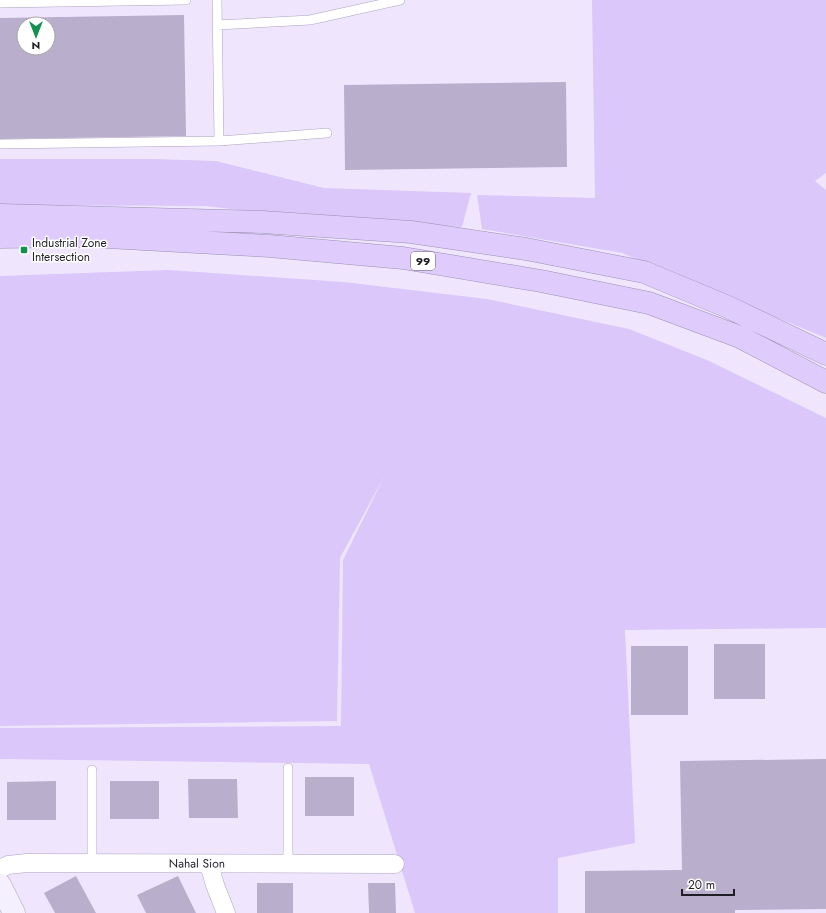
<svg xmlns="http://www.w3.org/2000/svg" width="826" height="913" font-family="Jost,sans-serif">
	<rect width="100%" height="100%" fill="#efe6fe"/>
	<path fill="#dbc7fa" d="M592,0H826V173L815,181L826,190V338L622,253L482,229L477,195L595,198Z
		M0,159H155L216,161L324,188L471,193L462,227L304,217L205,206L0,205Z
		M168,270L344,282L487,299L629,329L707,360L826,418V628L625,630L635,843L558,858V913H415L369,764L0,759V728L341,726L343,560L385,475L340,558L337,721L0,726V276Z"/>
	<path fill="#b9aecb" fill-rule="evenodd" d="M184,15L186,136L0,139V18ZM24,24H48V48H24Z
		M566,82L567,167L345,170L344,85Z
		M714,644H765V699H714Z
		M631,646H688V715H631Z
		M826,759V909L735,910V913H585V871L682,870L680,761Z
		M305,777H354V816H305Z
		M188,779H237L238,818H189Z
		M56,781V820H7V782Z
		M110,781H159V819H110Z
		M76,876L96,913H55L44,893Z
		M178,876L196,913H146L137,895Z
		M257,883H293V913H257Z
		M368,883H395L396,913H369Z"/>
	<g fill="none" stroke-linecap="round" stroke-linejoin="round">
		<g stroke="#ada2bf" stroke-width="10">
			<path id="lane" d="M217,0L219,141
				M0,3L186,0
				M217,25L310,20L400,0
				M0,144L219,141L327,133
				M288,768V864
				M92,770V863"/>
		</g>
		<g stroke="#ada2bf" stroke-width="19">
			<g id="street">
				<path d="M209,864L215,885L226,913"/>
				<path id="s1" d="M0,869L8,865L27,863L395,864"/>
			</g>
		</g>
		<g stroke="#ada2bf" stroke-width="23">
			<path id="secondary" d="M0,885L14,913"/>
		</g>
		<g stroke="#9c8fb1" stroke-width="23">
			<path id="highway" d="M0,215L262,222L411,232L526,249L644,272L728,307L826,354
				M0,237L89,236L269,246L403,258L541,281L649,303L740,337L826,382"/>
		</g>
		<use href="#lane" stroke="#fff" stroke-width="9"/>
		<use href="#street" stroke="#fff" stroke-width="18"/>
		<use href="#secondary" stroke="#f5f0fe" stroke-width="22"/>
		<use href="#highway" stroke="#dfccfc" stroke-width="22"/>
	</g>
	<rect fill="#12904d" stroke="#fff" stroke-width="1.5" x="20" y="246" width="8" height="8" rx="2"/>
	<g text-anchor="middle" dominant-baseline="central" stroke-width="3" stroke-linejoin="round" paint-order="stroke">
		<rect fill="#fff" stroke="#646168" stroke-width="1" x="411" y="252" width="24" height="18" rx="3"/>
		<g font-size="11" font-weight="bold" fill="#211d27">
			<text x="423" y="261">99</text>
		</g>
		<g font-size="12" fill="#211d27" stroke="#fff" text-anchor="start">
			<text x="32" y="243">Industrial Zone<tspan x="32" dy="14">Intersection</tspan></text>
		</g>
		<g font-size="12" fill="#211d27" stroke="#fff">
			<text stroke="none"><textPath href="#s1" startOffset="198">Nahal Sion</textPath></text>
		</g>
	</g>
	<g transform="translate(36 36) rotate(180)"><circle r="19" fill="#ffffff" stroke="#a6a5a9"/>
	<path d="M0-3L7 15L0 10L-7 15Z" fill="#12904d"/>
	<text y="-6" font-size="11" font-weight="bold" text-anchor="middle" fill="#211d27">N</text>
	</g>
	<path d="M682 889v6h52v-6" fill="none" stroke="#211d27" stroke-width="2"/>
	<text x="688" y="889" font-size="12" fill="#211d27" stroke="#ffffff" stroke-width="3" paint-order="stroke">20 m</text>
</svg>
